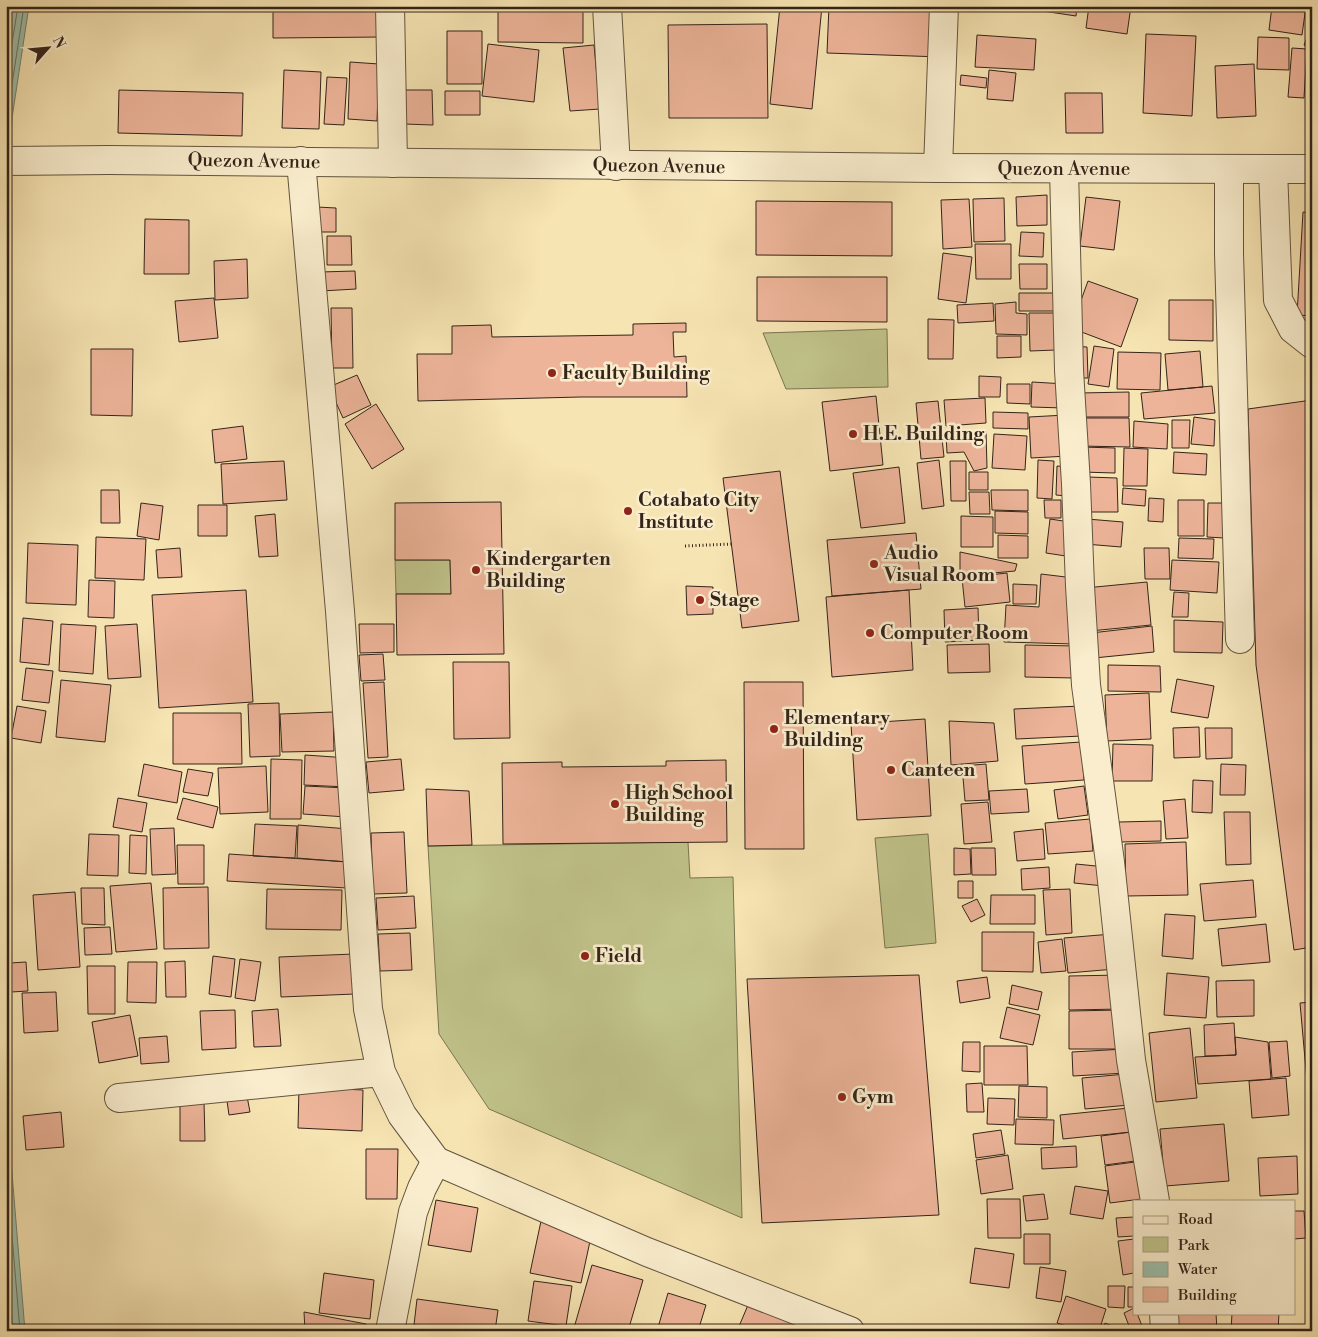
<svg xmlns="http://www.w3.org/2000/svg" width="1318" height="1337" font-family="'Libre Bodoni',serif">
	<rect width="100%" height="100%" fill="#f6e4b2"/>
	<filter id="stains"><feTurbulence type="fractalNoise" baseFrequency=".004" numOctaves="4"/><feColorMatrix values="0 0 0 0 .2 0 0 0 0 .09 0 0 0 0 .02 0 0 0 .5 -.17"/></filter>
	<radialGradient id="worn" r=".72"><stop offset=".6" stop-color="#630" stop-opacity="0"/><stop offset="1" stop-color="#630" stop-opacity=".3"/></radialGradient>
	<path fill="#c0c38a" stroke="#7a7452" d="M887,329L888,387L786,389L763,333Z
		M395,560H450L451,594H396Z
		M928,834L936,943L885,948L875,838Z
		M688,842L690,878L733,877L742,1218L489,1109L439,1034L428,846Z"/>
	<path fill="#9dbfa9" stroke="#73816f" d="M6,6H29L12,118L9,209L6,381Z
		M6,453L8,865L6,1100L25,1331H6Z"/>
	<path fill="#f6e4b2" d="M14,124L12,198L6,199V125Z"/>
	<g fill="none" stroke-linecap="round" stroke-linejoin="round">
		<path stroke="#687261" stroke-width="1" d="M6,81L18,6
			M6,140L7,117L24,6
			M6,1164L20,1331
			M6,1243L13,1331"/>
	</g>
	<path fill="#edb499" stroke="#342419" d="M273,6H382V37L273,38Z
		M498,6H583V43L498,42Z
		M718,6H770V9L718,8Z
		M780,6H822L812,109L770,104Z
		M829,6H942L941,57L827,53Z
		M1009,6H1077L1076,16Z
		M1089,6H1131L1127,34L1086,28Z
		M1272,6H1306L1302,35L1269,30Z
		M767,24L768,118H669L668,25Z
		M1312,25V48L1304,45Z
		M447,31H482V84H447Z
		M1146,34L1196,36L1192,116L1143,113Z
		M977,35L1036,39L1034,70L975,67Z
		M1258,37L1289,38V70L1257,69Z
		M488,44L539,50L534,102L482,96Z
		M594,45L600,109L570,111L563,48Z
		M1292,48L1307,49L1304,98L1288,97Z
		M1309,61H1312V97H1310Z
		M350,62L379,64L377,121L348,119Z
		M1254,64L1256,116L1217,118L1215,66Z
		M284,70L321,72L319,129L282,128Z
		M989,70L1016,73L1013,101L987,99Z
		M961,75L987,78L986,88L960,85Z
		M327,77L347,78L344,125L324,124Z
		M119,90L243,93L242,136L118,133Z
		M404,90H432L433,125L404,124Z
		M445,91H480V115H445Z
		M1065,93H1102L1103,133H1066Z
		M1307,101H1312V134H1307Z
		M1047,195V225L1017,226L1016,197Z
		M1086,197L1120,201L1114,250L1080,246Z
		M1004,198L1005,241L974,242L973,199Z
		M969,199L972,247L943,249L941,200Z
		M756,201L892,202V256L756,255Z
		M317,207L336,208V232H317Z
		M1303,212L1312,213V316L1297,315Z
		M145,219L189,220V274H144Z
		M1021,232L1044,233L1043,257L1019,256Z
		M327,236H351L352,265H327Z
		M975,244H1011V279H976Z
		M943,253L972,257L966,303L938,299Z
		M247,259L248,298L215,300L214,261Z
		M1019,264H1047V289H1020Z
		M355,271L356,289L321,291L320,272Z
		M757,277H887V322L757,321Z
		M1088,281L1138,299L1121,347L1071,328Z
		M1019,293H1054V311H1019Z
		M214,298L218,338L179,342L175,301Z
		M1169,300H1213V341L1169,340Z
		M1016,302V313L1027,314V335L996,334L995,304Z
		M993,303L994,321L958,323L957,305Z
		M331,308H352L353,368H332Z
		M1029,313H1055L1056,350L1030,351Z
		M928,319L954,320L953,359H928Z
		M686,323V332H673L674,357L686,356L687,397H581L418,401L417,354H452V326L491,325L492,337L633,335V324Z
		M997,336H1021V357L997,358Z
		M1070,346L1087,347L1088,378H1070Z
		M1094,346L1114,349L1109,387L1088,384Z
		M91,349H133L132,416L91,415Z
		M1200,351L1203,387L1168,390L1165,354Z
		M1118,352L1161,353L1160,390L1117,389Z
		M357,375L371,405L343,418L329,387Z
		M979,376L1001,377L1000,397H979Z
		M1032,382L1066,384L1064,408L1031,407Z
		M1007,384H1030V404L1007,403Z
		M1212,386L1215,413L1144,419L1141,393Z
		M1129,392V417H1080V393Z
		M876,396L883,465L830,471L822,402Z
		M985,398L986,423L946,426L944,400Z
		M1312,400V947L1294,950L1256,665L1248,409Z
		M938,401L944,457L921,459L916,403Z
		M376,404L404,449L372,469L345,424Z
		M993,412L1028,413V429L993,428Z
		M1066,415L1068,456L1031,458L1029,417Z
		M1194,417L1215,420L1214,446L1191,444Z
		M1081,418H1129L1130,447L1079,446Z
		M1172,420H1190L1189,448H1172Z
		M1134,421L1168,424L1167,449L1133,447Z
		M243,426L247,459L215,463L212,430Z
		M986,431L987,468L974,471L964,452L947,453L946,434Z
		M994,434L1027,436L1025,470L992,468Z
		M1082,447L1115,448V473L1081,472Z
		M1124,448L1148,449L1147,486H1123Z
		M1174,452L1207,454L1206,475L1173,473Z
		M939,460L944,506L922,509L917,463Z
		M1038,460L1054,461L1052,499L1037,498Z
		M284,461L287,500L223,504L221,464Z
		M950,461H966V501H951Z
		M1057,466L1069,467L1067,496L1056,495Z
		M899,467L905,523L861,528L853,473Z
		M780,471L799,621L742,628L723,478Z
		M969,472H988V490H969Z
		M1088,477L1117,478L1118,512H1088Z
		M1123,488L1146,490L1145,506L1122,504Z
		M101,490H119L120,523H101Z
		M991,490H1028V511L992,510Z
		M969,492H989L990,514H970Z
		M1149,498L1164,499L1163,522L1148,521Z
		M1044,500H1061V518H1045Z
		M1178,500H1204V536H1178Z
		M501,502L504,654L397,655L396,594H451L450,560H395V503Z
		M141,503L163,506L159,540L137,536Z
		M1208,503H1224V538L1207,537Z
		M198,505H227V536H198Z
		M995,511L1028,512V534L995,533Z
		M275,514L278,556L259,557L255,516Z
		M961,516L993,517V547H961Z
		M1050,519L1070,522L1066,556L1046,553Z
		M1087,519L1123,522L1121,547L1085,544Z
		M916,533L921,589L832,596L827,540Z
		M998,535L1028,536V558H998Z
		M96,537L146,539L144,580L95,578Z
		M1179,538L1214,539L1213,559L1178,558Z
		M28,543L78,545L76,605L26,603Z
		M180,548L182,577L158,578L156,550Z
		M1144,548H1169L1170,579H1145Z
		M960,552L1017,564L1015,571L960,576Z
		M1172,560L1219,562L1217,593L1170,590Z
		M1007,573L1010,602L965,607L962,578Z
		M1041,574L1074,578V644L1004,642L1006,605L1039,607Z
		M89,580L115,581L114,618L88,617Z
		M1147,582L1151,625L1090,631L1085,588Z
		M1013,584L1037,585L1036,604H1013Z
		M686,586L713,587V614L687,615Z
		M246,590L253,702L159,708L152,595Z
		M909,590L913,670L832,677L826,597Z
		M1174,592L1189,593L1188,617H1172Z
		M978,608L979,640L945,642L944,610Z
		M23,618L53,621L49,665L20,662Z
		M1174,620L1223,622L1222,653L1174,652Z
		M61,624L96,626L93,674L59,671Z
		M137,624L141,677L108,679L105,626Z
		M359,624H394V652L360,653Z
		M1152,626L1154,652L1094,658L1091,633Z
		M989,644L990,672L948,673L947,645Z
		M1025,645L1075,646V678L1025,677Z
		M383,654L385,680L361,681L359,655Z
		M453,662H509L510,738L454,739Z
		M1108,665L1160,666L1161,692L1108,691Z
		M26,668L53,671L49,703L22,700Z
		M1177,679L1214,686L1208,718L1171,712Z
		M61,680L111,685L105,742L56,737Z
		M384,682L388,757L368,758L363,683Z
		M744,682H803L804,849H745Z
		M1149,693L1151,739L1107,741L1105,695Z
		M279,703L280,756L250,757L248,704Z
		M17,706L46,711L41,743L11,738Z
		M1081,706L1082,736L1016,739L1014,709Z
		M333,712L334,751L282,752L280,714Z
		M173,713H241L242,764H173Z
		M925,719L931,816L857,820L851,724Z
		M949,721L994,723L998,761L951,765Z
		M1199,727L1200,757L1174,758L1173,728Z
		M1205,728H1232V758L1206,759Z
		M1081,742L1084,780L1025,784L1022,746Z
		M1113,744L1153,745L1152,781H1112Z
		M305,755L349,758L348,787L304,785Z
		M271,759L302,760L301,819H270Z
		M401,759L404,790L369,793L366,762Z
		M726,760L727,842L503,844L502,763L562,762V767L666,766V761Z
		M144,764L182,772L177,803L138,796Z
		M986,764L989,800L965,801L962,766Z
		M1221,764L1246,765L1245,795H1220Z
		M266,766L268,812L220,814L218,768Z
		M188,769L213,773L208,796L183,792Z
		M1193,780L1213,781L1212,813L1192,812Z
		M305,786L347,788L346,817L303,814Z
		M1084,786L1088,815L1058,819L1054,790Z
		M426,789L469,791L472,845L428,846Z
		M1027,789L1029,812L991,814L989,791Z
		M118,798L147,803L142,832L113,827Z
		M183,798L218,807L213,828L177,819Z
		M1185,799L1188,838L1166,839L1163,801Z
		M988,802L992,842L964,844L961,804Z
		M1224,812H1250L1251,864L1226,865Z
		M1090,819L1093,851L1048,854L1045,823Z
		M1161,821V841L1120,842L1119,822Z
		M255,824L297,826L295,858L253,856Z
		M298,825L349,829L347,862L297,858Z
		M174,828L176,874L152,875L150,829Z
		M1043,829L1045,859L1017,861L1014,832Z
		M404,832L407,893L373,894L371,833Z
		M89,834L119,835L118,876L87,875Z
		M130,835L147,836L146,874L129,873Z
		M1186,842L1188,895L1126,896L1125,844Z
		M177,845H204V884H178Z
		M954,848L970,849L971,874L954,875Z
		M971,848H995L996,875H972Z
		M229,854L349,862L347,888L227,881Z
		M1076,864L1106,867L1104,886L1074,883Z
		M1049,867L1050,888L1022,890L1021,869Z
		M1253,880L1256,917L1204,921L1200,884Z
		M958,881H973V898H958Z
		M151,883L157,949L116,952L110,886Z
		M208,887L209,948L164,949L163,888Z
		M81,888H104L105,925L82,924Z
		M267,889L342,890L341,930L266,929Z
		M1070,889L1072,933L1046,935L1043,890Z
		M75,892L80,967L38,970L33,895Z
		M991,895H1035V924H990Z
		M414,896L416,928L378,930L376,898Z
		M977,899L985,915L971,922L962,906Z
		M1165,914L1195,916L1193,959L1162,956Z
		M1266,924L1270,962L1222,966L1218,929Z
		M110,927L112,954L85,955L84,928Z
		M982,932H1034L1033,972L982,971Z
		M410,933L412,970L380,971L378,934Z
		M1112,934L1115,969L1068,973L1064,938Z
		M1062,939L1066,971L1041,973L1038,942Z
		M354,954L355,994L281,997L279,957Z
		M213,956L235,959L231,997L209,994Z
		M240,959L261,962L255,1001L235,998Z
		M185,961L186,997H166L165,962Z
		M26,962L28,991L11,992L10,963Z
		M128,962H157L156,1003L127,1002Z
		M87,966H115V1014H88Z
		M1167,973L1209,977L1206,1018L1164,1015Z
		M919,975L939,1215L762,1223L747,979Z
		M1121,975V1009L1069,1010V976Z
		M987,977L990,998L960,1003L957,981Z
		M1254,980V1016L1217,1017L1216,981Z
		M1012,985L1042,992L1038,1010L1009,1004Z
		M56,992L58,1031L24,1033L22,993Z
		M1312,1002V1138L1300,1003Z
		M1007,1007L1040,1015L1033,1045L1000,1038Z
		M278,1009L281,1046L254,1047L252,1011Z
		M235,1010L236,1048L202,1050L200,1011Z
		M1122,1010V1049H1069V1011Z
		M130,1015L138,1056L99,1063L92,1022Z
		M1234,1023L1236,1055L1205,1056L1204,1025Z
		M1190,1028L1197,1098L1156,1102L1149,1033Z
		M167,1036L169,1062L141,1064L139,1038Z
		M1235,1037L1268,1042L1271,1079L1198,1084L1195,1057L1236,1055Z
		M1287,1041L1290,1076L1272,1078L1269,1042Z
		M963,1042H980V1072L962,1071Z
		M984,1046H1027L1028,1085H984Z
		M1125,1049L1126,1073L1073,1076L1072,1052Z
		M1126,1074L1129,1105L1085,1109L1082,1078Z
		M1286,1078L1289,1115L1252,1118L1249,1081Z
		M982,1083L984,1112H967L966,1084Z
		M1019,1086L1047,1087V1118L1018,1117Z
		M299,1087L363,1090L362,1131L298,1128Z
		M246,1091L250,1112L229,1115L226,1094Z
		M988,1098L1015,1099L1014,1125L987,1124Z
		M180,1102H204L205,1141H180Z
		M1129,1108L1131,1132L1063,1139L1060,1115Z
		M61,1112L64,1147L26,1150L23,1116Z
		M1016,1119L1054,1120L1053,1145L1015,1144Z
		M1224,1124L1229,1181L1165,1186L1160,1129Z
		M1001,1130L1005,1154L976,1158L973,1134Z
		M1131,1132L1135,1161L1105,1165L1101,1136Z
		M1076,1146L1077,1167L1042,1169L1041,1148Z
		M366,1149H398L397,1199H366Z
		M1008,1155L1013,1189L981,1194L976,1160Z
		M1297,1156L1298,1194L1260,1196L1258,1158Z
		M1135,1162L1141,1199L1110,1203L1105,1166Z
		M1075,1186L1108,1191L1103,1219L1070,1214Z
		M1044,1194L1048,1219L1026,1221L1023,1196Z
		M987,1199H1020L1021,1238H988Z
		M436,1200L478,1208L471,1252L428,1245Z
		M1294,1211H1304L1306,1238L1294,1239Z
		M1134,1217V1236L1118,1237L1116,1218Z
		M541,1221L592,1232L581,1283L530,1273Z
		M1024,1234H1050V1264H1024Z
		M1134,1239V1273L1123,1275L1118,1241Z
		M975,1248L1014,1254L1009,1288L970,1283Z
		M592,1265L643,1280L628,1331H583L574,1328Z
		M1040,1267L1066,1271L1061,1302L1036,1298Z
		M324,1273L374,1280L370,1319L319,1313Z
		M534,1281L572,1286L566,1326L528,1321Z
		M1108,1286H1125L1124,1308L1108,1307Z
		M1128,1287H1134V1307H1128Z
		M668,1293L706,1305L698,1331H657Z
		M1066,1296L1106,1309L1099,1331H1082L1057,1323Z
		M751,1298L796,1317L791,1331H737Z
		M417,1299L498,1310L495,1331H462L414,1325Z
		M1134,1308V1313H1137L1142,1326L1131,1331L1124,1313Z
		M304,1312L366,1324L365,1331H305Z
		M1175,1313H1216L1217,1331H1176Z
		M1232,1313H1279L1278,1331H1231Z
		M1105,1323L1124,1331H1102Z
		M104,1326L147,1330V1331H104Z
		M1014,1327L1044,1328V1331H1014Z"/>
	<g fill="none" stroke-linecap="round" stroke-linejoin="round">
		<g stroke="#64543f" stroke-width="30">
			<path id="minor" d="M390,6L393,163
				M607,6L616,166
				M301,161L340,611L368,1009L381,1072L402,1115L436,1161L647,1252L850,1331
				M938,168L944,6
				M1064,169L1069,370L1076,484L1080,586L1086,685L1110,862L1131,1060L1155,1201
				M1229,169V253L1240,639
				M1273,169L1278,300L1293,329L1312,344
				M119,1098L381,1072
				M1164,1313L1165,1331
				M390,1331L413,1212L422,1188L436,1161"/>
		</g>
		<g stroke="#64543f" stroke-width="30">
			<path id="tertiary" d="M6,161L109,160L938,168L1312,169"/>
		</g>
		<path stroke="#342419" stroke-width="3" stroke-dasharray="1 2.5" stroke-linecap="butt" d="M685,546L732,544"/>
		<use href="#minor" stroke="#f9edcd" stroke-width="28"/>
		<use href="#tertiary" stroke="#f9edcd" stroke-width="28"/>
	</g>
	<g fill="#8f2418" stroke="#f9edcd" stroke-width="2">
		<circle cx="552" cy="373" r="5"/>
		<circle cx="853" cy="434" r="5"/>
		<circle cx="628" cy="511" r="5"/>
		<circle cx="874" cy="564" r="5"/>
		<circle cx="476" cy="570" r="5"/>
		<circle cx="700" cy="600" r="5"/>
		<circle cx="870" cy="633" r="5"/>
		<circle cx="774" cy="729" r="5"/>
		<circle cx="891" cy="770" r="5"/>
		<circle cx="615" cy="804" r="5"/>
		<circle cx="585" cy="956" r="5"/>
		<circle cx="842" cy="1097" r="5"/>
	</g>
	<g text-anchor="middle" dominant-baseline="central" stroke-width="5" stroke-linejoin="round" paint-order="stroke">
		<g font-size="19" fill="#342419" stroke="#f9edcd">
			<text transform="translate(254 161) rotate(1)">Quezon Avenue</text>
			<text transform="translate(659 166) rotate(1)">Quezon Avenue</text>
			<text x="1064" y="169">Quezon Avenue</text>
		</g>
		<g font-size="19" font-weight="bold" fill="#342419" stroke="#f9edcd" text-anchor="start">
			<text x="562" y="373">Faculty Building</text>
			<text x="863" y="434">H.E. Building</text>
			<text x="638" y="500">Cotabato City<tspan x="638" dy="22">Institute</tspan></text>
			<text x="884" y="553">Audio<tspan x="884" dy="22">Visual Room</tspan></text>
			<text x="486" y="559">Kindergarten<tspan x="486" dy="22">Building</tspan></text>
			<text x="710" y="600">Stage</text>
			<text x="880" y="633">Computer Room</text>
			<text x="784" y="718">Elementary<tspan x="784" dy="22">Building</tspan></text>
			<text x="901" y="770">Canteen</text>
			<text x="625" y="793">High School<tspan x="625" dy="22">Building</tspan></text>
			<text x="595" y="956">Field</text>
			<text x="852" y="1097">Gym</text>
		</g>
	</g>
	<rect width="1318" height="1337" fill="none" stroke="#f6e4b2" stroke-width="25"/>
	<rect x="8" y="8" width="1303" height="1322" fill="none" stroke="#342419" stroke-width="2.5"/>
	<rect x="12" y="12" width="1293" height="1312" fill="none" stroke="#342419"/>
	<rect x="1133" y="1200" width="162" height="115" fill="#f9edcd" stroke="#aa9d85"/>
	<rect x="1143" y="1216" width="25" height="8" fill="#f9edcd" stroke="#aa9d85"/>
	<text x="1178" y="1224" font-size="15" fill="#342419">Road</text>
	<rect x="1143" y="1237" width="25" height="15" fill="#c0c38a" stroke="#aa9d85"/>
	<text x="1178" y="1250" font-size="15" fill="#342419">Park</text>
	<rect x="1143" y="1262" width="25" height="15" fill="#9dbfa9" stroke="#aa9d85"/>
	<text x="1178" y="1274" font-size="15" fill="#342419">Water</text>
	<rect x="1143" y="1287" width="25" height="15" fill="#edb499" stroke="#aa9d85"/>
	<text x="1178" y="1300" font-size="15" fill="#342419">Building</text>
	<g transform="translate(48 48) rotate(63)" stroke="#f9edcd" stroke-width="4" paint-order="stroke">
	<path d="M0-4L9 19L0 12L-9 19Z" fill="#342419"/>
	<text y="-8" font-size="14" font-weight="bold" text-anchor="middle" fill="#342419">N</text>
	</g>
	<rect width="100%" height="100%" filter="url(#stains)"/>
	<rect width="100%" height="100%" fill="url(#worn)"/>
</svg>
